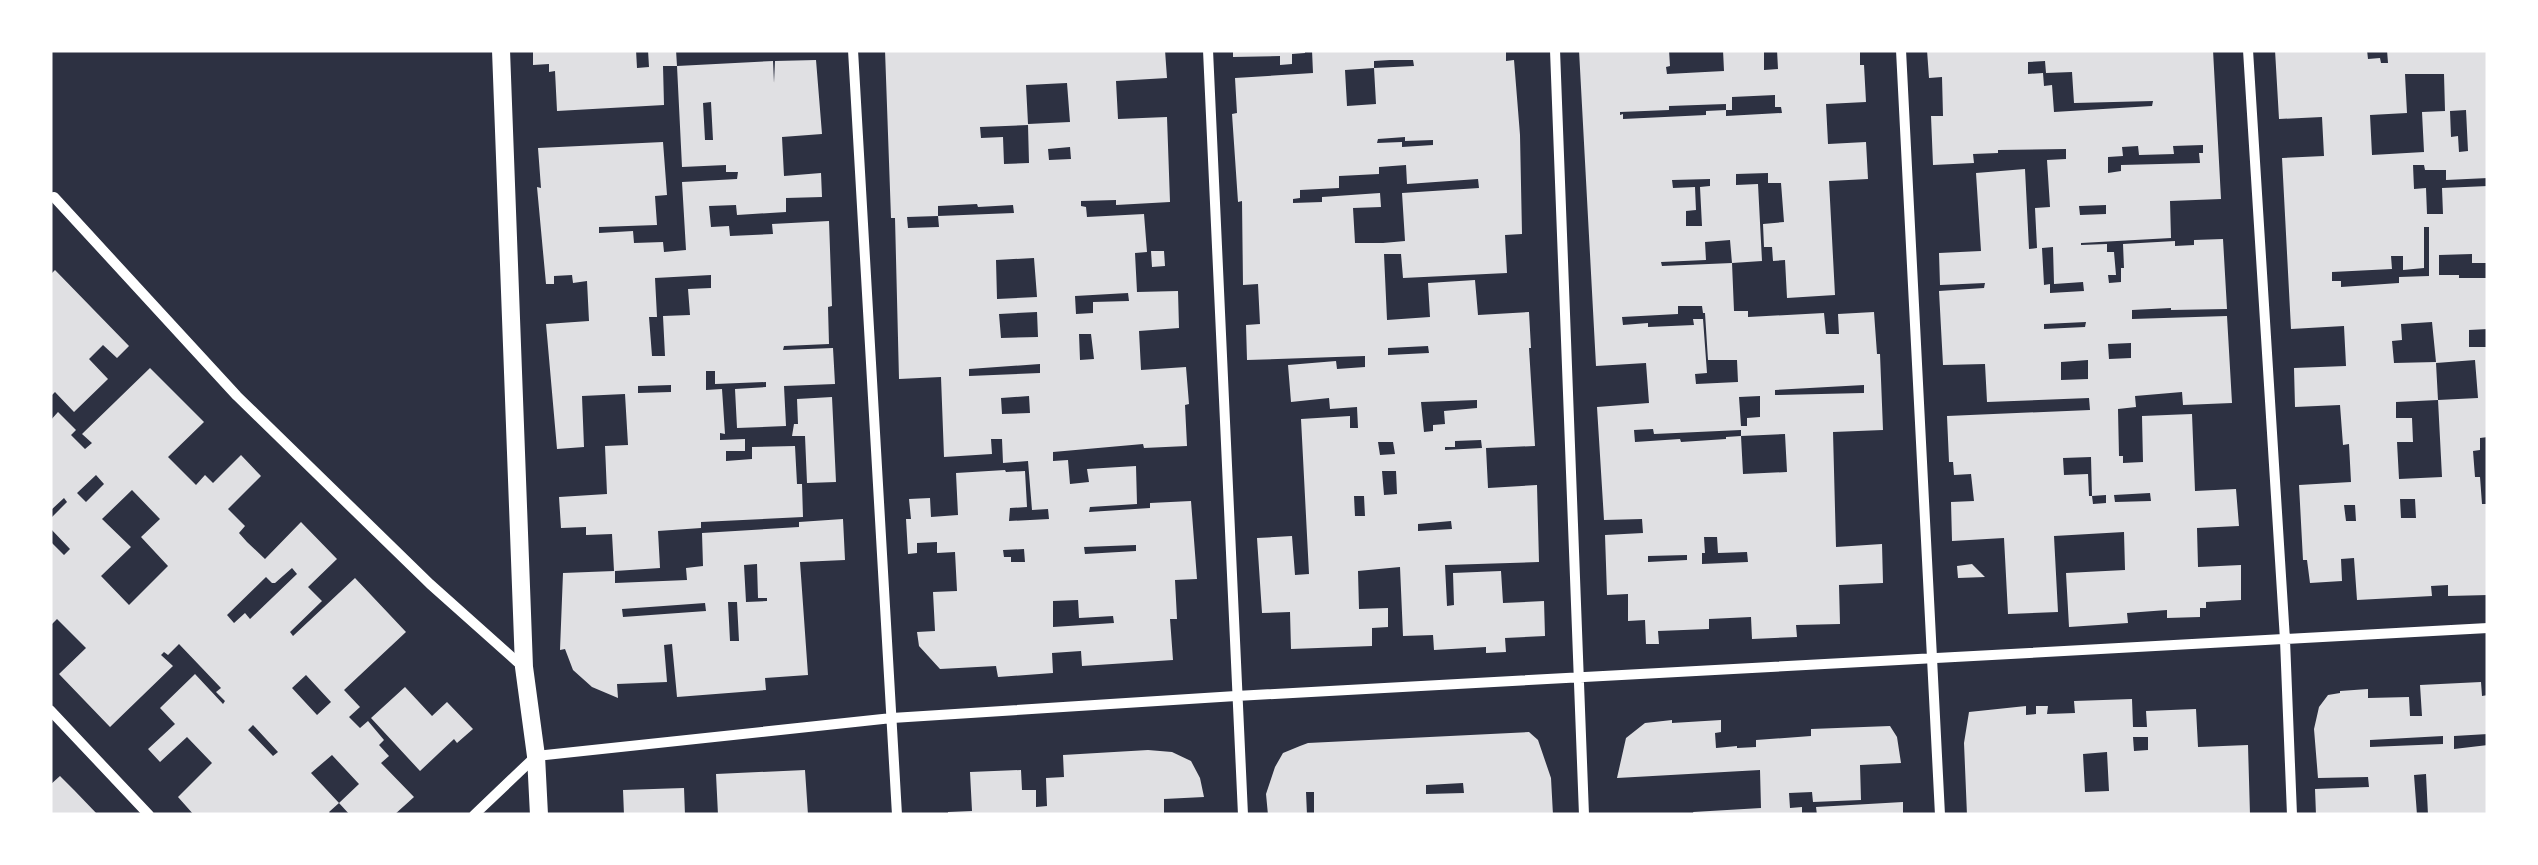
<svg xmlns="http://www.w3.org/2000/svg" width="2538" height="865" font-family="'Noto Sans',sans-serif">
	<rect width="100%" height="100%" fill="#2d3142"/>
	<path fill="#e0e0e3" fill-rule="evenodd" d="M538,50H636L637,68L649,67L648,50H676L677,66H663L664,105L557,111L555,71L549,72V64L533,65V52Z
		M885,50H1165L1167,78L1116,81L1118,119L1167,117L1170,202L1116,205V200L1081,201V206L1086,207L1087,217L1144,214L1147,252L1135,253L1137,292L1178,291L1179,328L1139,331L1141,370L1186,367L1189,404L1185,405L1187,446L1144,448L1143,444L1053,452V461L1068,460L1070,484L1089,482L1087,469L1136,466L1137,504L1090,507L1089,512L1150,508V503L1191,501L1197,579L1175,580L1177,619H1170L1173,660L1082,666L1081,651L1052,653L1053,673L998,677L996,666L940,669L919,646L917,632L935,631L933,592L957,591L955,552L937,553V542L917,543V553L908,554L906,519H911L909,499L930,498L931,517L958,515L956,473L1005,470L1006,472L1025,471L1027,507L1010,508L1009,521L1049,519L1048,509L1032,510L1028,461L1003,463L1002,439H991L992,454L944,457L941,377L899,379L895,218H891ZM1067,83L1070,122L1028,124L1026,85ZM1028,125L1029,163L1004,164L1003,137L981,138L980,127ZM1070,147L1071,159L1049,160L1048,149ZM977,204L978,207L1013,205L1014,213L938,216L939,227L908,228L907,217L938,216V206ZM1034,258L1037,297L997,299L996,260ZM1128,293L1129,301L1093,302V313L1076,314L1075,296ZM1037,312L1038,337L1001,338L999,314ZM1079,334H1091L1094,359L1080,360ZM1040,364V373L969,376V369ZM1029,396L1030,413L1002,414L1001,398ZM1136,545V551L1085,554L1084,547ZM1024,549L1025,562H1011V557H1004L1003,550ZM1078,600L1079,618L1113,616L1114,623L1053,627V601Z
		M1233,50H1305V53L1292,54V64L1280,65V56L1233,57Z
		M1312,50H1506V61L1514,60L1520,135L1522,234L1505,235L1507,273L1403,278L1401,254H1384L1387,320L1430,317L1428,283L1475,280L1478,315L1529,312L1531,348H1529L1535,446L1486,448L1488,488L1537,485L1539,562L1445,565L1447,606L1454,605L1453,573L1501,571L1503,603L1544,601L1545,636L1505,638L1506,652L1486,653V647L1434,650L1433,635L1403,636L1400,567L1358,571L1359,609L1388,608V627L1372,628V646L1291,649L1290,612L1262,613L1257,538L1292,536L1295,575L1309,574L1301,419L1350,416V428H1358L1357,407L1330,409L1329,398L1291,402L1288,365L1336,361L1337,369L1365,367V356L1247,360L1246,325L1260,324L1258,284L1243,285L1242,201L1238,202L1232,114L1237,113L1235,78L1313,73ZM1390,60H1413L1414,66L1374,68L1376,104L1347,106L1345,70L1374,68V61ZM1405,137V141L1433,140V145L1402,147V142L1377,143L1378,139ZM1406,165L1407,184L1478,179L1479,188L1402,193L1405,241L1383,243H1355L1353,208L1381,207L1380,193L1322,197V202L1293,203V199L1300,198V190L1339,188V176L1379,174V167ZM1428,346L1429,353L1388,355V348ZM1477,400V408L1444,411L1445,424L1433,425V431L1424,432L1421,402ZM1481,440L1482,448L1445,450V447H1455V441ZM1378,442H1393L1395,454L1380,455ZM1382,471H1396L1397,494L1384,495ZM1354,496H1364L1365,516H1355ZM1451,521L1452,529L1418,531V524Z
		M1579,50H1669L1670,66L1666,67L1667,74L1724,71L1723,50H1764V70L1778,69L1777,50H1860V65H1864L1866,102L1826,104L1828,144L1866,142L1868,179L1829,181L1835,295L1787,298L1785,260L1773,261L1772,247H1764L1763,224L1784,222L1781,183H1768V173L1736,174V185L1758,184L1762,261L1732,263L1730,240L1705,242L1706,260L1661,262L1662,266L1732,263L1734,311H1748V317L1824,313L1826,334H1839L1838,314L1874,312L1877,354H1880L1883,430L1833,432L1836,547L1882,544L1883,583L1839,585L1840,624L1796,625L1797,637L1752,639L1751,617L1709,619V629L1658,631L1659,644H1646L1645,620L1628,621V594L1607,595L1605,535L1643,533L1642,519L1604,520L1597,407L1649,403L1646,363L1596,366ZM1775,95V107H1781L1782,113L1726,116V110L1706,111V115L1623,119V114L1620,115V112L1669,110V106L1726,104V110H1732V97ZM1710,179V186L1700,187L1702,226H1686V211L1696,210L1695,187L1673,188L1672,180ZM1678,306H1702L1703,313H1705L1708,360H1737L1738,382L1696,384L1695,374L1707,373L1703,319H1693L1694,325L1648,327V323L1623,325L1622,317L1678,314ZM1864,385V393L1775,395V390ZM1760,396V417L1747,418V426H1741L1739,397ZM1653,429L1654,434L1741,430V436L1785,434L1787,472L1743,474L1741,436L1726,437V439L1681,442L1680,439L1635,442L1634,430ZM1704,537H1717L1718,553L1747,552L1748,562L1702,564V553H1705ZM1687,555V560L1648,562V556Z
		M1927,50H2213L2221,199L2170,201L2171,238L2081,243V245L2107,244V252H2114L2116,275H2108L2109,283L2121,282V268H2124L2123,244L2175,241V246L2194,245V240L2223,239L2227,309L2171,310V308L2132,310V319L2227,316L2232,403L2183,405L2182,392L2135,396L2136,407L2118,409L2119,456H2123V463L2143,462L2142,416L2192,414L2195,491L2236,489L2239,526L2197,528L2198,567L2241,565V600L2206,602V608H2200V617L2167,618V610L2127,613L2128,623L2069,627L2066,573L2125,570L2124,532L2054,536L2058,612L2008,614L2004,538L1952,541L1951,502L1974,501L1971,474L1954,475L1953,462H1949L1947,416L2090,410L2089,398L1987,402L1985,364L1943,365L1939,291L1984,288L1985,283L1940,285L1939,253L1981,251L1976,173L2025,169L2029,249L2037,248L2035,208L2050,207L2047,160L2066,159V149L1998,150V153L1973,154L1974,163L1933,165L1931,116H1943L1942,77L1929,78ZM2045,61L2046,73L2072,72L2074,103L2153,101L2152,106L2054,112L2052,85L2044,86L2043,73L2028,74V62ZM2203,145V153H2199L2200,163L2121,165V171L2108,173V157L2123,156L2122,147L2138,146L2139,155L2174,154L2173,146ZM2106,205V214L2080,215L2079,206ZM2053,247L2054,284L2083,282L2084,291L2050,293V284L2044,285L2042,248ZM2086,322L2085,327L2044,329V324ZM2131,343V358L2109,359L2108,344ZM2088,360V379L2061,380V362ZM2091,457L2092,496L2106,495V503L2093,504L2092,496H2089L2088,474L2064,475L2063,458ZM2150,493L2151,501L2115,502L2114,495Z
		M2275,50H2367L2368,59L2380,58L2381,63H2388L2387,50H2488V178L2446,180V170H2425L2424,165H2413L2414,189L2426,188L2427,214H2443L2442,188L2488,186V263H2472V254L2439,255V275H2459V278H2488V329L2469,330V347H2488V437L2480,438V450L2473,451L2475,477H2480L2482,504H2487L2488,595L2448,596V585L2431,586L2432,596L2357,600L2354,558L2341,559L2342,581L2310,583L2307,560H2303L2299,485L2351,482L2349,444L2343,445L2340,405L2295,407L2294,368L2346,366L2344,326L2291,329L2282,158L2324,156L2322,117L2279,119ZM2405,74H2444L2445,111L2422,112L2424,152L2372,155L2370,115L2407,113ZM2466,110L2468,151L2459,152L2458,136L2451,137L2450,111ZM2424,227H2429V276L2399,277V283L2341,287V281H2332V272L2392,269L2391,256H2403V270L2424,268ZM2432,322L2436,362L2394,363L2392,341L2402,340L2401,324ZM2475,360L2478,398L2438,400L2442,477L2399,479L2397,442H2413L2412,418H2396V402L2438,400L2436,363ZM2400,499H2415L2416,518H2401ZM2344,505H2355L2356,521H2346Z
		M816,60L822,134L782,137L784,176L821,173L822,197L786,198V212L737,215L736,205L709,206L711,227L729,226L730,236L773,234L772,224L829,221L832,306L828,307L829,344L784,346L783,350L833,348L835,384L784,386L786,426L737,428L735,389L766,387V382L715,384V371H706V390L722,389L725,434L720,433V440L745,439V451H726V461L752,459V447L795,446L797,484H802L803,517L701,522V528L658,531L660,568L615,571V583L687,580L686,568L703,566L702,533L799,527V522L843,519L845,560L800,562L808,675L765,678L766,690L677,697L672,644L664,645L667,682L617,684L618,698L592,687L573,670L565,649L560,650L563,573L614,571L612,534L586,535V527L561,528L559,497L607,494L605,446L628,445L625,394L582,396L584,447L557,449L546,324L589,321L587,281L573,283L572,275L554,276V284H546L537,187L541,188L538,148L663,142L667,195L655,196L657,225L599,227V233L633,231L634,243L663,242L664,252L686,250L682,182L737,179L738,172H726V165L682,167L677,66L773,61L774,83L775,61ZM711,102L713,140H705L703,103ZM711,275V288L688,289L690,315L663,316L665,356H652L649,317H657L655,278ZM671,385V392L638,393V386ZM757,564L758,598H767V601L746,602L744,565ZM728,602H737L739,641H730ZM705,603L706,611L623,617L622,609Z
		M1151,251H1164L1165,266L1152,267Z
		M55,270L129,346L117,358L103,345L89,359L108,379L74,412L55,392L50,397V275Z
		M150,368L204,422L168,457L196,485L205,475L213,483L241,455L261,476L228,509L245,526L239,533L247,542L265,559L301,522L337,559L308,587L322,601L290,632L293,636L355,578L406,632L344,690L360,707L349,717L360,728L368,721L384,740L379,745L389,756L381,763L414,797L394,815H350L339,803L359,784L332,755L311,773L339,803L329,812L331,815H194L178,797L212,763L187,737L160,762L148,749L175,724L160,708L195,674L223,704L225,701L216,692L221,688L179,644L168,655L164,652L161,655L173,666L110,727L59,674L86,648L57,619L50,626V541L64,555L70,549L50,528V519L67,502L64,498L50,511V421L58,412L76,430L71,435L85,449L92,443L82,434ZM96,475L104,484L86,502L77,493ZM132,490L160,519L141,537L168,566L129,605L101,576L131,547L102,519ZM292,568L297,574L250,619L245,613L234,623L227,615L266,577L272,583H275ZM306,675L331,702L317,715L292,688ZM253,725L278,752L273,756L248,730Z
		M832,397L836,482L807,483L805,436H792L794,424H798L797,399Z
		M1972,564L1985,577L1958,578L1957,566Z
		M2481,682L2482,696L2488,695V734L2454,736V749L2488,745V815H2428L2426,774L2414,775L2417,815H2316L2315,789L2369,787L2368,777L2318,778L2314,729L2319,707L2328,695L2340,693V691L2368,689V698L2409,697L2410,716H2422L2420,685ZM2443,736V744L2370,747V740Z
		M405,687L432,716L447,702L473,729L457,743L454,739L420,771L371,718Z
		M2132,699L2133,727H2147L2146,711L2196,709L2198,747L2248,745L2250,815H1967L1964,743L1969,712L2026,706V715L2036,714V706H2048L2047,714L2075,713L2074,701ZM2133,737H2148V750L2134,751ZM2107,752L2109,791L2085,792L2083,754Z
		M1672,720V723L1721,720V732L1715,733L1716,748L1737,746V748L1756,747V740L1811,736V729L1890,726L1897,737L1901,763L1860,765L1861,800L1813,802L1812,792L1789,793L1790,808L1802,807V815H1694L1693,812L1761,808L1760,770L1617,778L1626,738L1645,723Z
		M1529,732L1538,740L1551,778L1553,815H1314V792H1306L1307,815H1268L1266,794L1275,767L1283,753L1300,746L1308,743ZM1463,783L1464,793L1426,794V785Z
		M1148,750L1172,752L1191,761L1200,778L1204,797L1164,799V815H948V812L972,811L970,772L1021,770L1022,790H1036V807L1047,806L1046,778L1064,777L1063,755Z
		M805,770L808,815H718L716,774Z
		M60,776L74,790L98,815H50V785Z
		M684,788L685,815H624L623,790Z
		M1903,802V815H1817L1816,807Z"/>
	<g fill="none" stroke-linecap="round" stroke-linejoin="round">
		<path stroke="#fff" stroke-width="10" d="M853,50L897,815
			M1208,50L1243,815
			M1555,50L1584,815
			M1901,50L1940,815
			M2248,50L2285,640L2292,815
			M54,197L237,396L430,584L523,667
			M50,710L149,815
			M474,815L536,756L892,718L1236,696L2488,628"/>
		<path stroke="#fff" stroke-width="18" d="M501,50L524,667L536,756L539,815"/>
	</g>
	<rect width="2538" height="865" fill="none" stroke="#ffffff" stroke-width="105"/>
</svg>
